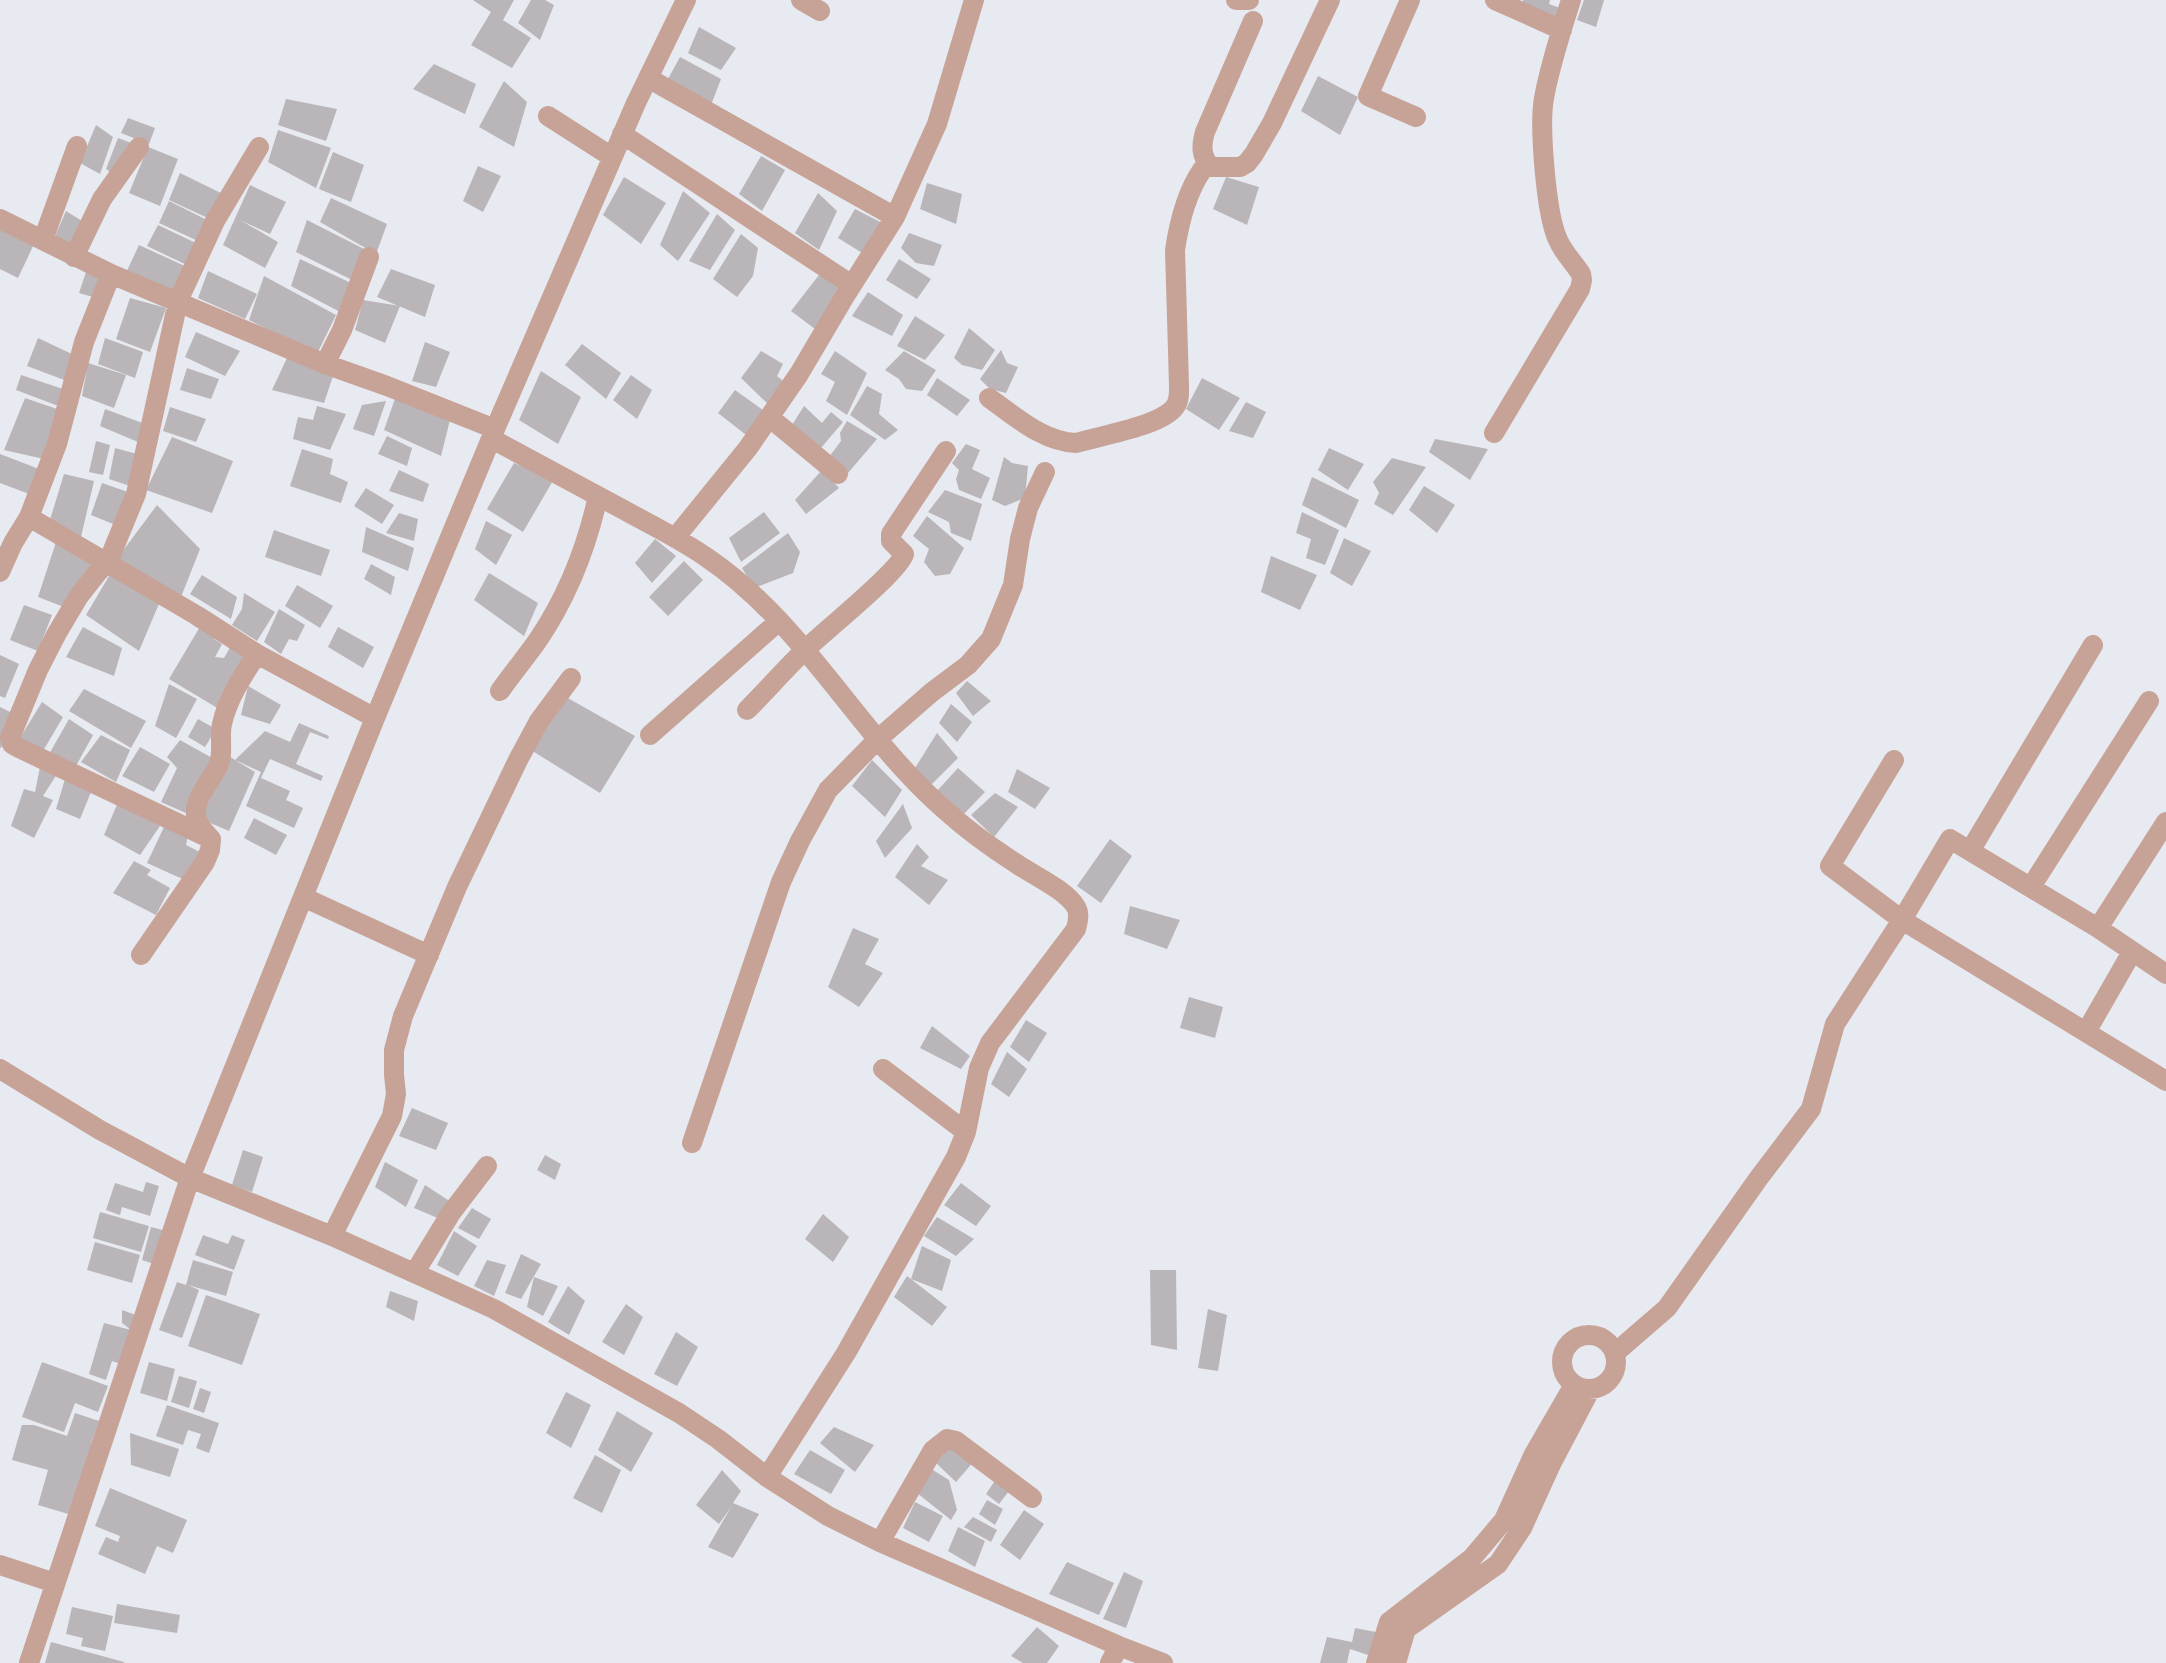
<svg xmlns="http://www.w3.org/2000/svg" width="2166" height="1663" font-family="Figtree,sans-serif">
	<rect width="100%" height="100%" fill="#e7eaf0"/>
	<path fill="#bab5b8" d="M473,0H514L503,20L531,38L512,68L471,45L491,12Z
		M531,0H545L554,5L540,40L518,23Z
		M1523,0H1550L1549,4L1563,9L1553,26L1521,6Z
		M1584,0H1604L1596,27L1577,20Z
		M699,27L736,48L721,70L688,53Z
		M680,57L721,79L711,105L668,79Z
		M434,64L476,84L465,114L413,89Z
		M1318,76L1358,97L1340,135L1301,111Z
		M504,81L527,102L514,147L479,127Z
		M286,99L337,109L326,141L278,125Z
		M128,118L155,128L149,144L121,133Z
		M96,125L113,137L100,174L80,163Z
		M278,130L331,148L316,188L268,162Z
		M118,138L134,144L113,174L106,169Z
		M148,147L178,159L160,206L129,193Z
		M333,152L364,165L351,202L319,189Z
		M761,156L785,170L762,211L739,194Z
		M478,166L501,176L483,212L463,201Z
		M180,173L227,196L212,220L169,200Z
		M624,177L666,203L641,244L603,215Z
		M1226,177L1259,187L1247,225L1213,209Z
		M927,183L962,194L956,224L920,209Z
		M250,185L286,202L270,234L240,220L278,242L265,268L223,245Z
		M683,191L710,213L678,261L660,245Z
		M818,193L837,211L819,250L795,233Z
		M331,198L387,224L376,254L320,222Z
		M169,201L207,220L198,241L159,223Z
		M855,209L884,224L864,254L838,238Z
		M66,211L82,221L71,248L53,241Z
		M717,214L735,230L710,270L689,261Z
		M307,220L368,251L354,281L296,252Z
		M0,225L35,242L18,278L0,269Z
		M158,225L200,245L191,267L147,246Z
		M909,233L942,245L934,266L916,263L901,248Z
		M741,234L758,248L753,276L737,297L713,279Z
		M139,245L189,268L176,298L125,275Z
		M300,259L351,283L340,312L291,286Z
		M899,259L931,279L917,299L886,280Z
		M87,269L101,276L93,297L79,293Z
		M391,269L435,285L425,317L377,297Z
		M208,271L257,294L245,319L198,298Z
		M819,275L841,286L815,329L791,311Z
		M264,276L336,315L317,354L249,320Z
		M868,292L903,315L892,336L852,316Z
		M130,298L166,308L150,352L116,339Z
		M363,300L400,306L385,343L355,330Z
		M915,316L945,335L925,360L897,346Z
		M969,328L995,350L982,370L962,365L954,358Z
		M196,332L240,351L225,376L185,357Z
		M38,338L74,355L67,381L27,366Z
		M105,338L143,352L135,378L98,364Z
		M425,342L450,352L436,387L412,381Z
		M582,344L621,373L606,399L565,365Z
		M1001,350L1007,363L1018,367L1006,393L990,389L980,379Z
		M761,351L783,364L777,376L787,384L769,405L741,378Z
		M835,351L867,373L847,415L826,401L835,382L821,374Z
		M904,351L936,370L922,391L906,389L899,379L885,370Z
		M287,358L334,373L324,403L272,390Z
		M88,363L126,375L114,408L82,396Z
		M187,368L219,379L211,399L180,390Z
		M541,371L581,397L558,444L519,420Z
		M21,375L66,390L61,407L16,390Z
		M631,375L652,390L637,419L613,400Z
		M937,378L970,400L957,416L927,395Z
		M1202,378L1240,398L1219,430L1186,409Z
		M867,386L882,394L879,414L898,430L885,440L850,415Z
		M735,390L767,413L750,438L718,413Z
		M396,396L450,420L441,456L384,430Z
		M25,398L60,410L44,459L4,450Z
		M386,401L374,436L353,429L362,405Z
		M1246,402L1266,412L1253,438L1229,431Z
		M317,406L346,414L330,450L293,439L298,417L313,420Z
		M804,406L822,423L831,412L843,422L821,448L792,425Z
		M170,407L206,419L196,442L163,431Z
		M105,409L145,424L138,442L100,426Z
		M847,421L877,439L848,473L829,457L841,441L840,433Z
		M387,436L412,448L407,466L378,454Z
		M172,437L233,461L212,513L146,490Z
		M1435,439L1488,449L1470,480L1429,452Z
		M96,441L110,445L103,475L89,472Z
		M966,444L980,450L972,469L990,478L981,499L959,490L956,479L959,470L952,463Z
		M115,448L137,454L130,486L109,479Z
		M1329,448L1364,464L1348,490L1318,470Z
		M302,449L333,459L330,474L348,482L341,503L290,486Z
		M0,454L39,469L37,497L0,483Z
		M1004,457L1012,463L1028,466L1025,498L1005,506L992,500Z
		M1392,458L1426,467L1393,515L1374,504L1379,493L1373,482Z
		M514,463L554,479L523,532L487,509Z
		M399,470L429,484L423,502L389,491Z
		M822,470L839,488L806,514L795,500Z
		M64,474L94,481L81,537L49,523Z
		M1312,477L1359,500L1346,528L1302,505Z
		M102,483L131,493L118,526L91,515Z
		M1424,486L1455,505L1437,533L1409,510Z
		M366,488L394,505L382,524L354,506Z
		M945,490L982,504L971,541L951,533L949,522L928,512Z
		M157,505L200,549L181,597L116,560Z
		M764,512L780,533L741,562L729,538Z
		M1302,512L1339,530L1325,565L1306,558L1311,539L1296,533Z
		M399,513L418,519L414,541L386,533Z
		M927,516L964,548L950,574L935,576L924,562L929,549L913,536Z
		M486,521L512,535L496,565L475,549Z
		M366,527L414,548L408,571L362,552Z
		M274,530L330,550L321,576L265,557Z
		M788,533L800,552L793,573L754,588L742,568Z
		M1344,538L1371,551L1352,586L1330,573Z
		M57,539L95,562L64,607L38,597Z
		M655,539L676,556L652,583L635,563Z
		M1271,556L1317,575L1300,610L1261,592Z
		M684,561L703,580L668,616L649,597Z
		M371,564L395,577L391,595L364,579Z
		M112,571L161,599L139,651L86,615Z
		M489,573L538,603L524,636L474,600Z
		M202,575L237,597L231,619L190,594Z
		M297,585L333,606L320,628L285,606Z
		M244,593L275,612L257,641L232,625L242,609Z
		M24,605L52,615L38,651L10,640Z
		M279,609L305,625L297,641L289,639L281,654L264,642Z
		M201,625L217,635L214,639L222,644L215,657L224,658L233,642L253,654L219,709L169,679Z
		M83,627L122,648L114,676L66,657Z
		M338,627L374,647L363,668L328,647Z
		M0,655L19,664L5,698L0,696Z
		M967,681L991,701L973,716L956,693Z
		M169,684L197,699L176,738L155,726Z
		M248,686L281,705L270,724L241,715Z
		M84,689L146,721L131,748L69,711Z
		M566,697L635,736L600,793L531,750Z
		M42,702L63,717L43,751L20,738Z
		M951,704L972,722L957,742L939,723Z
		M0,707L12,713L1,748H0Z
		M69,719L93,735L76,766L48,756Z
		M198,719L216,729L205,747L188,737Z
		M299,723L329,736L328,739L310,732L296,764L323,776L321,781L270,759L261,778L290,791L286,800L303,808L294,828L246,806L261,772L235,760L255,772L229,831L201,819L229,756L235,760L265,731L290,742Z
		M937,733L958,758L930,786L915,768Z
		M101,735L130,750L116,782L81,762Z
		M180,740L214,759L188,814L161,802L177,768L167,757Z
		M140,747L170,764L154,792L122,776Z
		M872,760L902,790L885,817L852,786Z
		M40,767L57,774L43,796L53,800L34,838L11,826L24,789L35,792Z
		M958,768L985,792L962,816L937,791Z
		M1017,769L1050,788L1035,809L1008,792Z
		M65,779L91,792L80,819L56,809Z
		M995,793L1018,807L994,837L971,815Z
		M119,800L160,826L140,855L104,835Z
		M903,804L912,828L885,858L876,841Z
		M254,818L287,835L276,855L244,838Z
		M164,827L188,836L186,845L202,853L187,881L147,863Z
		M1110,839L1132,856L1101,903L1077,886Z
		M917,844L929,857L921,866L948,880L929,905L895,877Z
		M134,861L151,870L147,875L170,888L156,915L113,893Z
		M1130,906L1180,920L1167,949L1124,934Z
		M853,928L879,939L865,964L883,973L859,1007L828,987Z
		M1189,997L1223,1007L1215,1038L1180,1028Z
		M1026,1020L1047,1033L1029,1062L1010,1047Z
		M932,1026L970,1056L961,1069L920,1048Z
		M1007,1052L1027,1069L1009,1097L991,1084Z
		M412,1108L448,1123L436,1150L399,1136Z
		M243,1150L263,1157L252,1192L232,1185Z
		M545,1155L561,1164L555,1180L537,1170Z
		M385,1162L418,1180L406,1207L375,1187Z
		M146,1182L159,1186L150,1216L122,1207L120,1215L106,1210L115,1183L143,1192Z
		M961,1183L991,1206L976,1226L944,1205Z
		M425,1185L451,1202L440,1219L414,1208Z
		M472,1208L491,1219L479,1239L458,1228Z
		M100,1212L149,1226L141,1252L93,1238Z
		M823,1214L849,1237L833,1262L805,1239Z
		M937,1217L974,1239L956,1256L924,1236Z
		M151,1227L166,1231L157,1265L142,1260Z
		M454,1231L477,1246L458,1276L437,1265Z
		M203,1235L228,1244L232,1235L245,1240L234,1270L195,1255Z
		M95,1242L140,1255L132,1283L87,1270Z
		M922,1246L951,1260L942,1291L911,1279Z
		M521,1254L541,1264L521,1299L505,1293Z
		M193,1260L233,1272L226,1296L188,1285L199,1290L182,1338L159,1330L177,1282L186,1285Z
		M487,1260L506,1265L494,1296L474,1286Z
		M1150,1270H1176L1177,1350L1151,1345Z
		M907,1276L947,1307L932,1326L894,1297Z
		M534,1277L558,1286L543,1316L527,1307Z
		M568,1286L585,1301L569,1335L548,1322Z
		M390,1291L418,1301L414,1321L386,1307Z
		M206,1295L260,1314L242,1365L188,1346Z
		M626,1304L643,1317L624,1355L602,1342Z
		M1208,1309L1227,1315L1218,1371L1198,1368Z
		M122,1310L136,1315L131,1330L122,1323Z
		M104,1323L131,1330L121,1364L112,1361L106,1380L89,1374Z
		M676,1332L698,1347L677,1386L654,1374Z
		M42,1362L108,1386L98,1412L75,1403L64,1432L22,1417Z
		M149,1362L175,1369L167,1401L140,1393Z
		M179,1376L197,1381L189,1408L171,1402Z
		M200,1388L211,1392L204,1413L193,1409Z
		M566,1392L591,1405L571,1448L546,1433Z
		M167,1405L219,1423L209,1453L196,1448L201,1434L188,1430L183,1445L156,1436Z
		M617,1411L653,1433L631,1472L598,1450Z
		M75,1413L99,1421L91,1444H96L75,1516L38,1505L48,1470L12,1460L22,1425H34L67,1436Z
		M834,1427L874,1445L855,1472L820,1443Z
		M130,1433L179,1449L170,1477L131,1465Z
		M948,1443L975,1460L956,1482L935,1462Z
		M810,1450L845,1470L831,1494L794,1474Z
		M595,1455L621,1470L602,1513L573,1498Z
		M928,1467L949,1480L957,1510L951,1520L917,1493Z
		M722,1470L741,1491L733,1503L759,1514L733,1558L708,1547L731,1507L719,1524L696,1505Z
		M996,1479L1009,1491L999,1504L986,1494Z
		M110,1488L187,1520L173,1553L157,1546L145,1574L98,1554L106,1537L118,1542L120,1536L95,1526Z
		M987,1500L1003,1509L995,1525L979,1514Z
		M915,1502L943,1516L929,1542L903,1528Z
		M1024,1510L1044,1524L1020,1560L1000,1545Z
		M973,1517L997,1530L991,1542L964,1527Z
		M958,1527L985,1541L975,1567L948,1551Z
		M1067,1562L1114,1583L1099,1615L1049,1594Z
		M1124,1572L1143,1581L1126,1628L1103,1619Z
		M117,1604L180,1615L177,1633L114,1623Z
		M72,1607L113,1616L105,1651L81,1646L83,1638L66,1634Z
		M1037,1627L1059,1646L1047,1663H1023L1011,1656Z
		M1355,1628L1386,1634L1380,1659L1350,1649L1347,1663H1320L1327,1637L1352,1642Z
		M51,1642L124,1662V1663H45Z"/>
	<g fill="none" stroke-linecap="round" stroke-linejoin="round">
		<path stroke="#c7a297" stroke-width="20" d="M801,0L820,11
			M1236,0H1249
			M1410,0L1368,96L1416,117
			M1495,0L1562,30
			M648,78L895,217
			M548,116L612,157
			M622,134L852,285
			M1210,167C1201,155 1201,146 1205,132L1253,21
			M0,219L111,274L325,364L387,386L495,429
			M43,240L77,146
			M74,257L102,199L139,147
			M325,364L342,330L369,257
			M989,398C1015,416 1043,442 1076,443C1100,436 1159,426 1174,408C1180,401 1179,393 1179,385L1175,250C1179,223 1187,192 1202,170L1206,167H1240L1247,163L1254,154L1272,123L1330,0
			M769,417L838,474
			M1494,433L1580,289L1582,280L1581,274C1574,263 1563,252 1558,240C1546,215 1539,125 1544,98C1550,65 1561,31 1571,0
			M492,439C536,463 580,486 624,510C651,525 680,539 706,557C804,623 857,733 945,810C967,830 992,848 1017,864C1033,875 1066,890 1076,907C1080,914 1078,921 1076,929L990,1043L979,1068L966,1132L956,1157L846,1353L767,1477
			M29,517L57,444L84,342L111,274
			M675,538L748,448L799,374L845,296L895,217L937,124L974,0
			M0,572L13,543L29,517L196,615L257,654L375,718
			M500,691C512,674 526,657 538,640C567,597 587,546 598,496
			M747,710C767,690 785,669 805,650C823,632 899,572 904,554L891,541V534L946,451
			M650,735L779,621
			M1894,760L1830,866L1902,920L2166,1081
			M211,839L19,748L12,744L10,738L38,670L57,633L79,596L97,573L108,562L136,494L178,301L215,221L259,147
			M1970,851L2093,645
			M2031,887L2149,701
			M303,897L429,955
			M2098,928L2166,822
			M141,955L205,862L210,850L211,839C205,832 197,825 196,816C194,798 211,781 218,766C224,754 219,738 222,724C227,700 243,675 257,654
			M2086,1032L2132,952
			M0,1069L100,1130L190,1178L332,1236L494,1309L679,1413L718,1439L767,1477L828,1516L880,1542L1119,1646L1163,1663
			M883,1069L966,1132
			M692,1143L781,882L800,841L828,790L878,739L932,692L968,665L991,639L1013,585L1020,539L1028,508L1045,472
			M332,1236L392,1116L396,1094L394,1075V1050L403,1016L457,887L518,760L539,721L571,678
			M415,1272L451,1213L487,1166
			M1562 1362a27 27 0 1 1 54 0a27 27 0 1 1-54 0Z
			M1615,1353L1667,1308L1758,1179L1811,1109L1835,1024L1902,920L1950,839L2098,928L2166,974
			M880,1542L933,1450L947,1439L956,1441L1032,1498
			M0,1565L55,1583
			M29,1663L190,1178L375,718L495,429L636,103L686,0
			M1110,1663L1119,1646
			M1376,1663L1389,1622L1472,1558L1504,1520L1534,1454L1574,1385
			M1396,1663L1406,1629L1498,1564L1522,1528L1551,1464L1590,1390"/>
	</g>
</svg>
